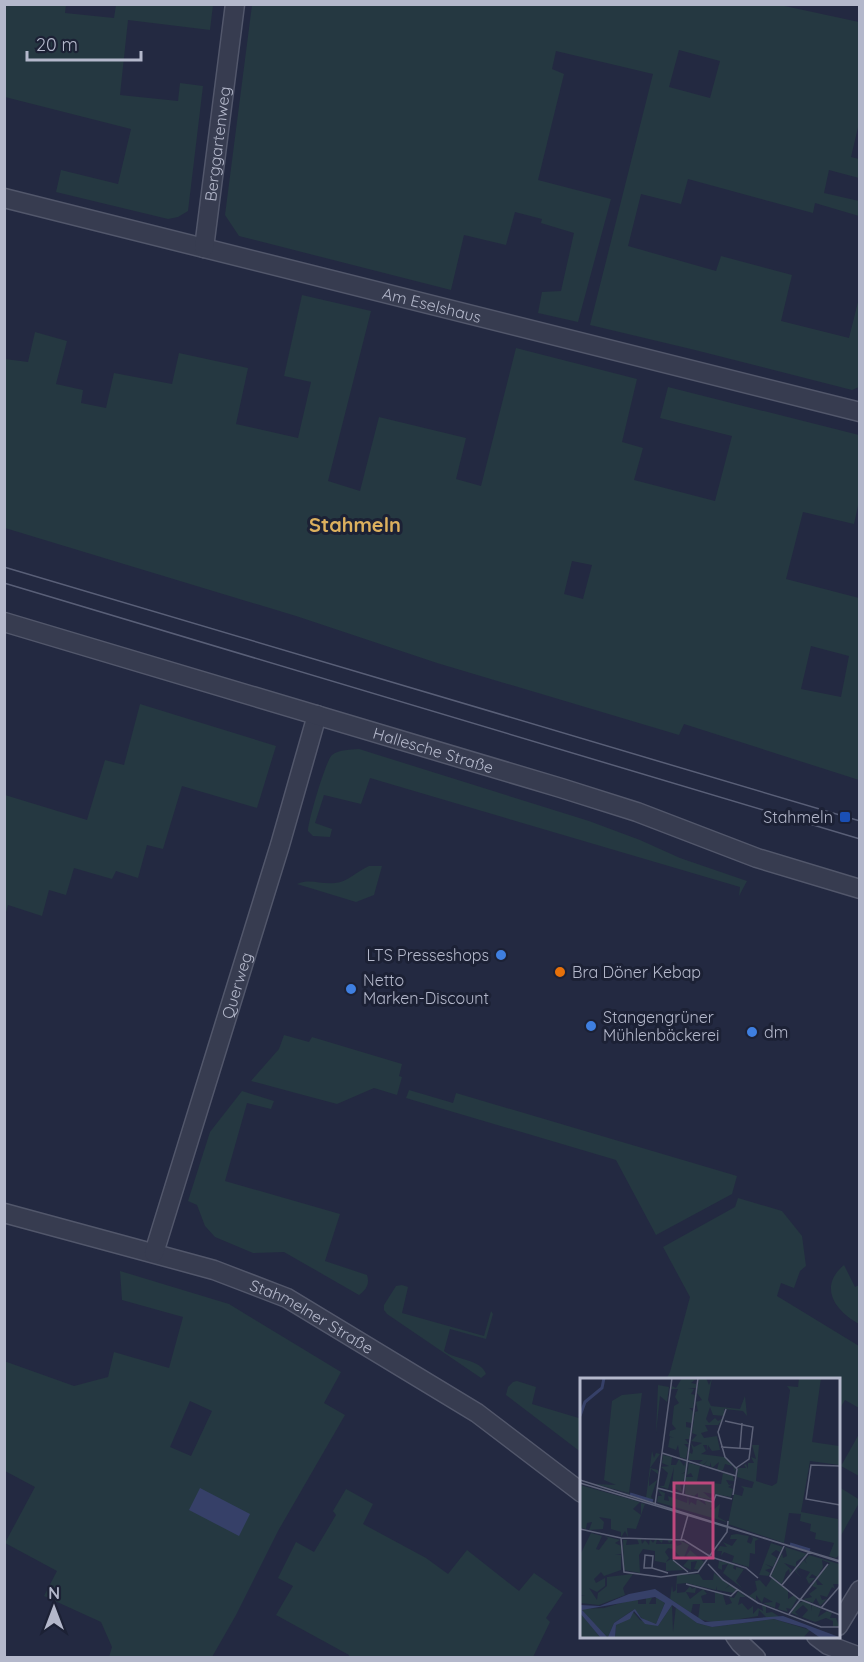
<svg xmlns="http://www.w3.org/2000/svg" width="864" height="1662" font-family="Quicksand,sans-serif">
	<rect width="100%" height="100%" fill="#232941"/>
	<path fill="#253841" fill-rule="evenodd" d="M5,4L66,5L65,13L114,18L116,5H213L210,30L128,20L120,95L178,101L180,83L203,86L188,211L178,217L168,219L56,192L61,170L118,184L131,129L5,97Z
		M780,5L859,22V123L851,157L859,159V178L829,170L824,193L859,201V216L815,203L813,213L688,179L681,204L641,194L628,246L716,271L721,256L792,275L781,321L849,338L859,298V387L852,390L695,350L590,325L653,74L556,51L552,69L564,74L538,180L611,199L578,322L538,313L542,292L561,291L574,233L541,223L542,219L515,212L506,245L464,235L451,290L239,236L225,215L252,5ZM679,50L720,61L710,98L669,87Z
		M302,295L371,311L328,481L360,491L379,417L466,438L456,479L481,486L516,348L637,379L622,442L643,448L634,480L715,501L732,436L660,418L668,387L859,435V501L854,524L803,512L786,579L859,598V780L684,724L679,735L437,663L296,616L5,528V359L28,362L35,332L67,341L56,384L83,390L81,403L106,408L114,373L172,384L179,353L248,368L236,424L298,438L311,382L284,376ZM572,561L592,565L583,599L564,594ZM811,646L849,656L841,697L801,689Z
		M140,704L276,746L257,808L182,786L163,849L147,845L138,878L116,871L112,879L74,868L66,895L49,890L42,916L8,905L5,916V795L87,820L105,760L124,765Z
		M359,749L589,821L640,840L680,858L747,881L739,896L740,887L370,778L361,804L324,795L315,823L332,829L330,837L313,836L308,831C308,821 326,760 332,755C340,749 350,750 359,749Z
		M369,866H382L374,895L356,902L297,884C311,878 321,885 335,883C348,882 357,871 369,866Z
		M284,1035L309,1042L312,1037L402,1064L399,1076L402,1077L397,1095L374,1088L337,1104L251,1081L279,1049Z
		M409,1090L453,1103L456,1093L737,1176L732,1194L656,1235L616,1160L406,1098Z
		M242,1091L274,1101L271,1109L247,1103L225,1181L340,1214L325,1261L367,1275C370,1284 366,1290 359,1295L284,1252L253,1253L215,1237L205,1226L197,1205L188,1201L210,1132Z
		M738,1198L782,1211L802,1236L806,1266L800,1271L794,1288L781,1283L777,1296L859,1346V1408L845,1400L839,1410L838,1380H666L670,1372L690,1297L663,1247L735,1207Z
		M844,1265L855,1287L859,1285V1324C835,1311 818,1287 844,1265Z
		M120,1271L229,1304L341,1372L324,1403L345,1415L278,1531L236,1615L212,1657H109L112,1647L101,1622L44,1596L57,1571L5,1543L35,1487L5,1471L4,1361L74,1386L108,1377L114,1352L169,1368L183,1317L122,1300ZM190,1401L212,1411L191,1456L170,1447Z
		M402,1285L408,1287L402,1313L484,1336L491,1311L493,1314L486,1339L450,1329L444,1351C455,1360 481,1359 486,1374L481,1378L387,1314L384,1310V1305L396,1286Z
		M517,1381L536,1387L532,1404L582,1419V1453L506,1395L508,1387L513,1382Z
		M859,1434V1476L841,1466Z
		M839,1487L860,1500L859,1503L839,1539Z
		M346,1489L373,1504L363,1524L426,1558L448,1574L467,1550L519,1591L534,1573L563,1593L546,1618L550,1622L533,1657H349V1655L276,1615L293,1586L278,1578L296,1542L314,1552L336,1515L333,1511Z"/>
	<path fill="#364068" d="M200,1488L250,1514L239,1536L189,1510Z"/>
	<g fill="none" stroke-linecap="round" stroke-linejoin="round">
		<g stroke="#52576b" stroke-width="21">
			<g id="minor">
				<path id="s1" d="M4,198L860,412"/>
				<path id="s2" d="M204,248L235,4"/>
				<path id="s3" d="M4,1213L214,1270L287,1298L477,1413L582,1493"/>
				<path id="s4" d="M154,1253L280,845L317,715"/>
				<path d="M838,1626L860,1590"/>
				<path d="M735,1636L740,1643L756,1658"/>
				<path d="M816,1636L828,1645L860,1657"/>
			</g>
		</g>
		<g stroke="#52576b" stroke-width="21">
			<g id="tertiary">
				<path id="s5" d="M4,622L561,788L637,812L757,858L860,889"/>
			</g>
		</g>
		<use href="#minor" stroke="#373c50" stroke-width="18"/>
		<use href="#tertiary" stroke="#373c50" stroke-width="18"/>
		<path stroke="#595f77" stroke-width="1.5" d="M4,567L860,821
			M4,583L860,839"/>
	</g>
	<rect fill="#1a4fb4" stroke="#1c2135" stroke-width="2" x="839" y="811" width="12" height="12" rx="3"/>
	<g fill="#3f7fe0" stroke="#1c2135" stroke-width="2">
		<circle cx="501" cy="955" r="6"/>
		<circle cx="351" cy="989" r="6"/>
		<circle cx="591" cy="1026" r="6"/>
		<circle cx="752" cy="1032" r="6"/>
	</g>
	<circle fill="#e8710a" stroke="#1c2135" stroke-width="2" cx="560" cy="972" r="6"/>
	<g text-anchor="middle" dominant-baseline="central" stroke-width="6" stroke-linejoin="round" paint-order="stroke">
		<g font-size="16" fill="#b4b8cb" stroke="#1c2135">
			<text stroke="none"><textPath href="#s2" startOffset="105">Berggartenweg</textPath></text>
			<text stroke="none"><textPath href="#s1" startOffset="441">Am Eselshaus</textPath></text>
			<text stroke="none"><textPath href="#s5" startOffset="448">Hallesche Straße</textPath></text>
			<text stroke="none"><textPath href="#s4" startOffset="280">Querweg</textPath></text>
			<text stroke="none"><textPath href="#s3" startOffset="326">Stahmelner Straße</textPath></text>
		</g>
		<g font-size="16" fill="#b4b8cb" stroke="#1c2135" text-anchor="start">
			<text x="833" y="817" text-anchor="end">Stahmeln</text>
			<text x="489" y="955" text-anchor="end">LTS Presseshops</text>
			<text x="572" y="972">Bra Döner Kebap</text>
			<text x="363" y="980">Netto<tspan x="363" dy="18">Marken-Discount</tspan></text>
			<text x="603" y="1017">Stangengrüner<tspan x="603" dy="18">Mühlenbäckerei</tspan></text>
			<text x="764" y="1032">dm</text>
		</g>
		<g font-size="20" font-weight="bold" fill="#dcb05e" stroke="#1c2135">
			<text x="355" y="524">Stahmeln</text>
		</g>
	</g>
	<g transform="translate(580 1378)">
		<rect width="260" height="260" fill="#232941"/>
		<path d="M102,0H117L111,5L116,6V10H108L114,11L111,16L115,17L113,30H109L113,33L112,45L106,44V49L111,50L109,61H105L109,66H104L108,70L106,81L100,79L98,67L96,72L88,69L90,59L94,60L89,58L90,53L96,51L92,46L94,28L99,25L95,19L98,11H91L92,8L96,10ZM119,0H126L129,7L132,0L128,22L131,28L160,31L165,18L167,38L163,33L144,31V38L133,37L130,29L126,41L129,45L135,40L138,43L144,40L138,47H125L128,53L121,55L124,60L137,58L140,72L132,73L128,67L127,73V67H123L126,73L121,76L144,79L155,90L156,96L153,88L145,86L143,92H137L139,84L132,90L130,84V88L124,87L128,82L123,87L119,85L123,82H109V74L112,76L113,73L111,65L114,69L122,65L111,63L117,57L112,55L115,34L118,33L116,24L122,22L117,15ZM219,0H241L232,64L259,68V87L230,83L221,134L258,141L259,177L256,180L249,178L254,165L235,161L236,155L230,153L231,146L220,143L221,136L209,135L204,165L148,146L154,116L162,118L164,111L161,108L172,110L174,104L157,99L158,90H166L164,87L166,86L168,91V85H174L171,79L176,81L172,67H179L176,103L192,108L197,105L210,12L207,8L218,9ZM78,7L89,9L87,24L80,18L76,55ZM62,15L49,115L14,106L36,107L24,102L32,23L42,17ZM72,73L74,80L76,75L80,76L70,90L78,92V96L71,91L69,101V108L77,102L71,119L74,122L67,120L74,124L36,112L66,120ZM83,77L92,79L91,87H96L99,81L104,88L106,83L105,94L101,96L105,95L103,106H100L102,114L92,109L94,89L88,111L79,108H84L88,95L81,89L89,88L82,85ZM109,85L120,88L117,103L141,106L143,95L153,98L154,103L146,102L149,107L153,106L148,109L153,111L151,119L123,114L130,120L134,118L133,122L118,119V115L114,118L105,116L106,99H113L111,95L107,97ZM0,107L60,124L53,131L61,137V125L65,126L56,151L47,150L48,159L45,153L41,159V154L31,151V141L19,139L24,144L23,151L9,152L12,144L7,145L6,151L1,150ZM78,112L85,115L84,122L89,123L88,118L107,125L108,118L109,127L111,124L116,127L117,121L126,127L124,122L134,125L130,131L133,132L140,126L138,139L147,144L77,124L78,118H82ZM11,155L22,158L16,171L19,172L28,160L24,158L40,162L35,165L41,168V176H35L41,177V192L24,198L21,194L14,201L16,205L25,200V208L17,214L9,210L17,222L18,215L27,208V199L53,196L43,210L45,217L19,227L0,225V218L5,217H0V177ZM157,156L169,158L167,164L171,166L173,160L170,158L179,161L175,163V176L170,175L169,189L152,184L154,178L144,174L141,178L142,173H137L140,168L147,169L143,164L152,168L157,161H150L151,157ZM76,160L83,161L82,165L77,161L76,166H92L93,162L89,165L87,161H94L97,168L102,166L99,162L109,167L103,182L93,171L88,170L85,174L89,180L86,184L91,181L104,192L86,193V185L75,183V173L63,171L59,177L60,195L44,192L43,162H47L46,167L59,166L57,161H61L62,166L65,162L69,167L70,161L73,165ZM191,165L203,169L200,174L196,172L191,176L197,180L193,189L185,186L192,190L185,192L190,195L188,198L179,197ZM205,169L227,176L216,184V189L204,185L212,192L210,196L209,191L206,194L202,206L191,198L202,175L203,180L207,178ZM110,172L124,184L119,192L114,191L117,183L111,184V192L103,188L110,180L106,178ZM229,177L259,186V206H253L255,211L252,209L247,219L240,217L242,222L247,221L240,228L236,220L233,225L223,221L232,219L229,216L237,210L232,208L236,202L237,207H243L237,201L250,185L242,182L243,189L237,199L232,196L229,200H235L229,206L226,200L230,194L219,190L216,193L223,202L215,193L224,182L227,186L225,182ZM139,183L155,186L153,190L156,192V189L164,191L156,203L162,210L143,195L148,186L142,187V192L138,190ZM119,196L123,202H133L134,195L149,207L145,211L150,207L156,211L154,215L137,212V208L136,212L106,205L97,206V215L105,214L110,208L112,211L116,209L115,215L106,214L110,221L123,211L127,216L121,218L123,225H135V214L148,218L143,217L146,227L152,225L149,219L154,220L158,213L166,219H160L158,227L162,225L168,232L173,228V236L178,230L183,233L182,227L186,228V235L192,234L200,239H186L179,232L178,238L137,245L118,241L120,226H113L111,235L90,221L92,207L93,214L96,212L97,197ZM192,200L208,212V221L214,217L217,221L211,231L206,230L208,234L198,231L200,226L196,224L195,230L183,225L193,224L184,219L182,225L176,217V222L169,218L177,212L175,203L180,202L186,209ZM76,219L85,225L76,246L66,244L53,232L34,245L28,259L19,255L1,231L24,230L58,220V226H66V220H72L69,226H76ZM221,222L218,226L223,223L231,226V233L232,227L241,231L238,239L247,233L252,235L250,240H256L259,248L253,249V243L246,240L235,244L222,239L228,232L223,227L215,234L219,238L211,235L218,223ZM92,227L93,254L96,228L117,245L132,249L194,241L230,252L224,259H35L36,247L53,234L60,242L78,248ZM0,235L4,238L20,259H0Z" fill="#253841"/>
		<path d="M75,211L125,244L203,238L259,259H239L226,250L194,241L132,249L117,245L92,227L78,248L65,246L54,233L50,241L36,247L35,259H28L34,245L55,231L61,240L76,246L85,225L75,219L2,232L27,259H20L0,235V227L20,228L49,216Z" fill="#364068"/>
		<path fill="none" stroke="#364068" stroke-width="3" d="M0,38L5,24L22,10L24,0M50,116L73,123M210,166L230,172"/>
		<path fill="none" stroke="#5d6278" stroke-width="1.5" d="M146,31L138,54L145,79L157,91L153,117M145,43L173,49L169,81L156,90M141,69L171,71M160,70L162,45M82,75L156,98M260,88L231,87L226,121L260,127M0,102L260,184M0,105L260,183M77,110L133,124L136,117L152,121M103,116L118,0M75,127L92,0M0,151L41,160L104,162L131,179L166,190L178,200M41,160L44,194L81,199L118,194L147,154L148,143M101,162L108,137M205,166L190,198L219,221L260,237M93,182L108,194M128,186L143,202L178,225L241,249H260M72,190H64L65,177L73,178L72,190L88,195M106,206L151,218L158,211M202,207L229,174M241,230L260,208M209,236L248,186"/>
		<path fill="#be487d" fill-opacity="0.15" stroke="#be487d" stroke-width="3" d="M94,105H133V180H94Z"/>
		<rect width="260" height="260" fill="none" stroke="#b4b8cb" stroke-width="3"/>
	</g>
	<rect width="864" height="1662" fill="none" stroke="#b4b8cb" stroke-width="12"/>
	<g transform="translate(54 1608)" stroke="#1c2135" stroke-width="4.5" paint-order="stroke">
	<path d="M0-4.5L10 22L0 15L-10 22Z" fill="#b4b8cb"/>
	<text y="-9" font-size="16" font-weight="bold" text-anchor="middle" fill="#b4b8cb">N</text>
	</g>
	<path d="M27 51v9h114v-9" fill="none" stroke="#b4b8cb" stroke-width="3"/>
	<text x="36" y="51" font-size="18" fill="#b4b8cb" stroke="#1c2135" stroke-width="4.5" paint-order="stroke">20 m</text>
</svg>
